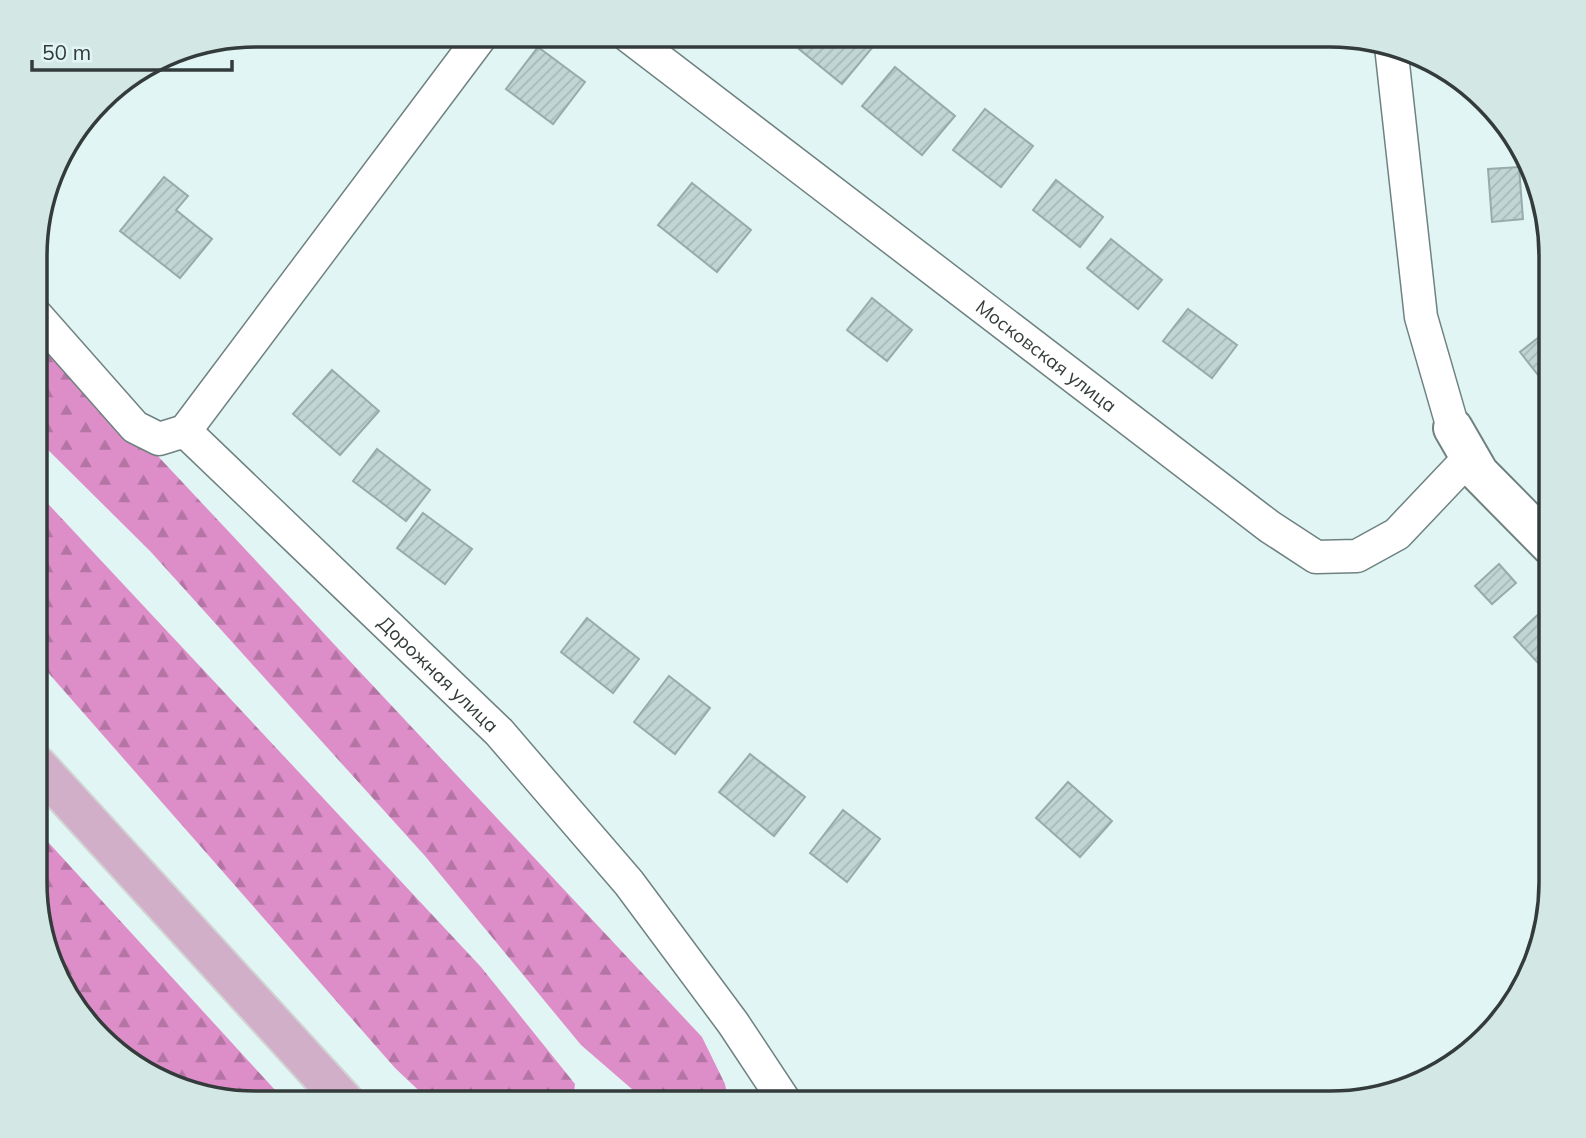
<svg xmlns="http://www.w3.org/2000/svg" width="1586" height="1138" font-family="Mulish,sans-serif">
	<defs>
		<pattern id="forest-firs" width="22" height="20" patternUnits="userSpaceOnUse" patternTransform="scale(1.75)"><rect width="22" height="20" fill="#dd8ec8"/><path d="M5 1l3.5 6h-7zM16 11l3.5 6h-7z" fill="#b475a4"/></pattern>
		<pattern id="building-hatch" width="6" height="6" patternUnits="userSpaceOnUse" patternTransform="scale(1.75)"><rect width="6" height="6" fill="#c1d6d4"/><path d="M-1 1l2-2M0 6l6-6M5 7l2-2" fill="none" stroke="#a6b9b7"/></pattern>
	</defs>
	<rect width="100%" height="100%" fill="#e1f6f4"/>
	<path fill="url(#forest-firs)" d="M37,327L702,1037L725,1084L729,1103H648L581,1045L425,856L150,551L37,439Z
		M37,492L481,967L575,1084L573,1103H432L395,1068L37,660Z
		M37,830L287,1103H242L185,1091L121,1057L64,992L37,910Z"/>
	<path fill="url(#building-hatch)" stroke="#97abaa" stroke-width="2" d="M810,35H882V36L842,84L799,49Z
		M538,47L585,82L553,124L506,89Z
		M895,67L955,116L922,155L862,106Z
		M985,109L1033,146L1001,187L953,150Z
		M1519,167L1523,219L1492,222L1488,169Z
		M164,177L188,196L176,210L212,239L180,278L120,231Z
		M1056,180L1103,217L1080,247L1033,210Z
		M692,183L751,230L717,272L658,225Z
		M1111,239L1162,280L1138,309L1087,268Z
		M872,298L912,330L887,361L847,330Z
		M1188,309L1237,345L1212,378L1163,341Z
		M1543,334L1551,344V388L1549,389L1520,352Z
		M332,370L379,411L340,455L293,414Z
		M377,449L430,490L406,521L353,481Z
		M423,513L472,549L445,584L397,548Z
		M1499,564L1516,583L1492,604L1475,586Z
		M1542,611L1551,620V677L1514,637Z
		M587,618L639,659L613,693L561,652Z
		M669,676L710,708L675,754L634,722Z
		M750,754L805,797L774,836L719,792Z
		M1068,782L1112,821L1080,857L1036,818Z
		M843,810L880,839L847,882L810,853Z"/>
	<g fill="none" stroke-linecap="round" stroke-linejoin="round">
		<g stroke="#6f8281" stroke-width="35">
			<g id="minor">
				<path id="s1" d="M627,35L1270,527L1316,557L1357,556L1397,534L1469,458"/>
				<path d="M1391,46L1421,317L1453,428"/>
				<path id="s2" d="M37,316L135,427L159,439L185,431L499,732L629,883L733,1023L786,1103"/>
				<path d="M185,431L482,35"/>
			</g>
		</g>
		<g stroke="#6f8281" stroke-width="42">
			<path id="tertiary" d="M1453,428L1479,473L1551,546"/>
		</g>
		<g stroke="#d2d4d4" stroke-width="42">
			<path id="primary" d="M37,765L346,1103"/>
		</g>
		<use href="#minor" stroke="#fff" stroke-width="32"/>
		<use href="#tertiary" stroke="#fff" stroke-width="38"/>
		<use href="#primary" stroke="#d1afc8" stroke-width="38"/>
	</g>
	<g text-anchor="middle" dominant-baseline="central" stroke-width="6" stroke-linejoin="round" paint-order="stroke">
		<g font-size="19" fill="#333b3b" stroke="#e1f6f4">
			<text stroke="none"><textPath href="#s1" startOffset="528">Московская улица</textPath></text>
			<text stroke="none"><textPath href="#s2" startOffset="553">Дорожная улица</textPath></text>
		</g>
	</g>
	<path d="M0 0H1586V1138H0ZM256 47H1330A209 209 0 0 1 1539 256V882A209 209 0 0 1 1330 1091H256A209 209 0 0 1 47 882V256A209 209 0 0 1 256 47Z" fill="#d3e7e5" fill-rule="evenodd"/>
	<path fill="none" stroke="#333b3b" stroke-width="3.5" d="M256 47H1330A209 209 0 0 1 1539 256V882A209 209 0 0 1 1330 1091H256A209 209 0 0 1 47 882V256A209 209 0 0 1 256 47Z"/>
	<path d="M32 60v10h200v-10" fill="none" stroke="#333b3b" stroke-width="3.5"/>
	<text x="42" y="60" font-size="21" fill="#333b3b" stroke="#e1f6f4" stroke-width="5" paint-order="stroke">50 m</text>
</svg>
